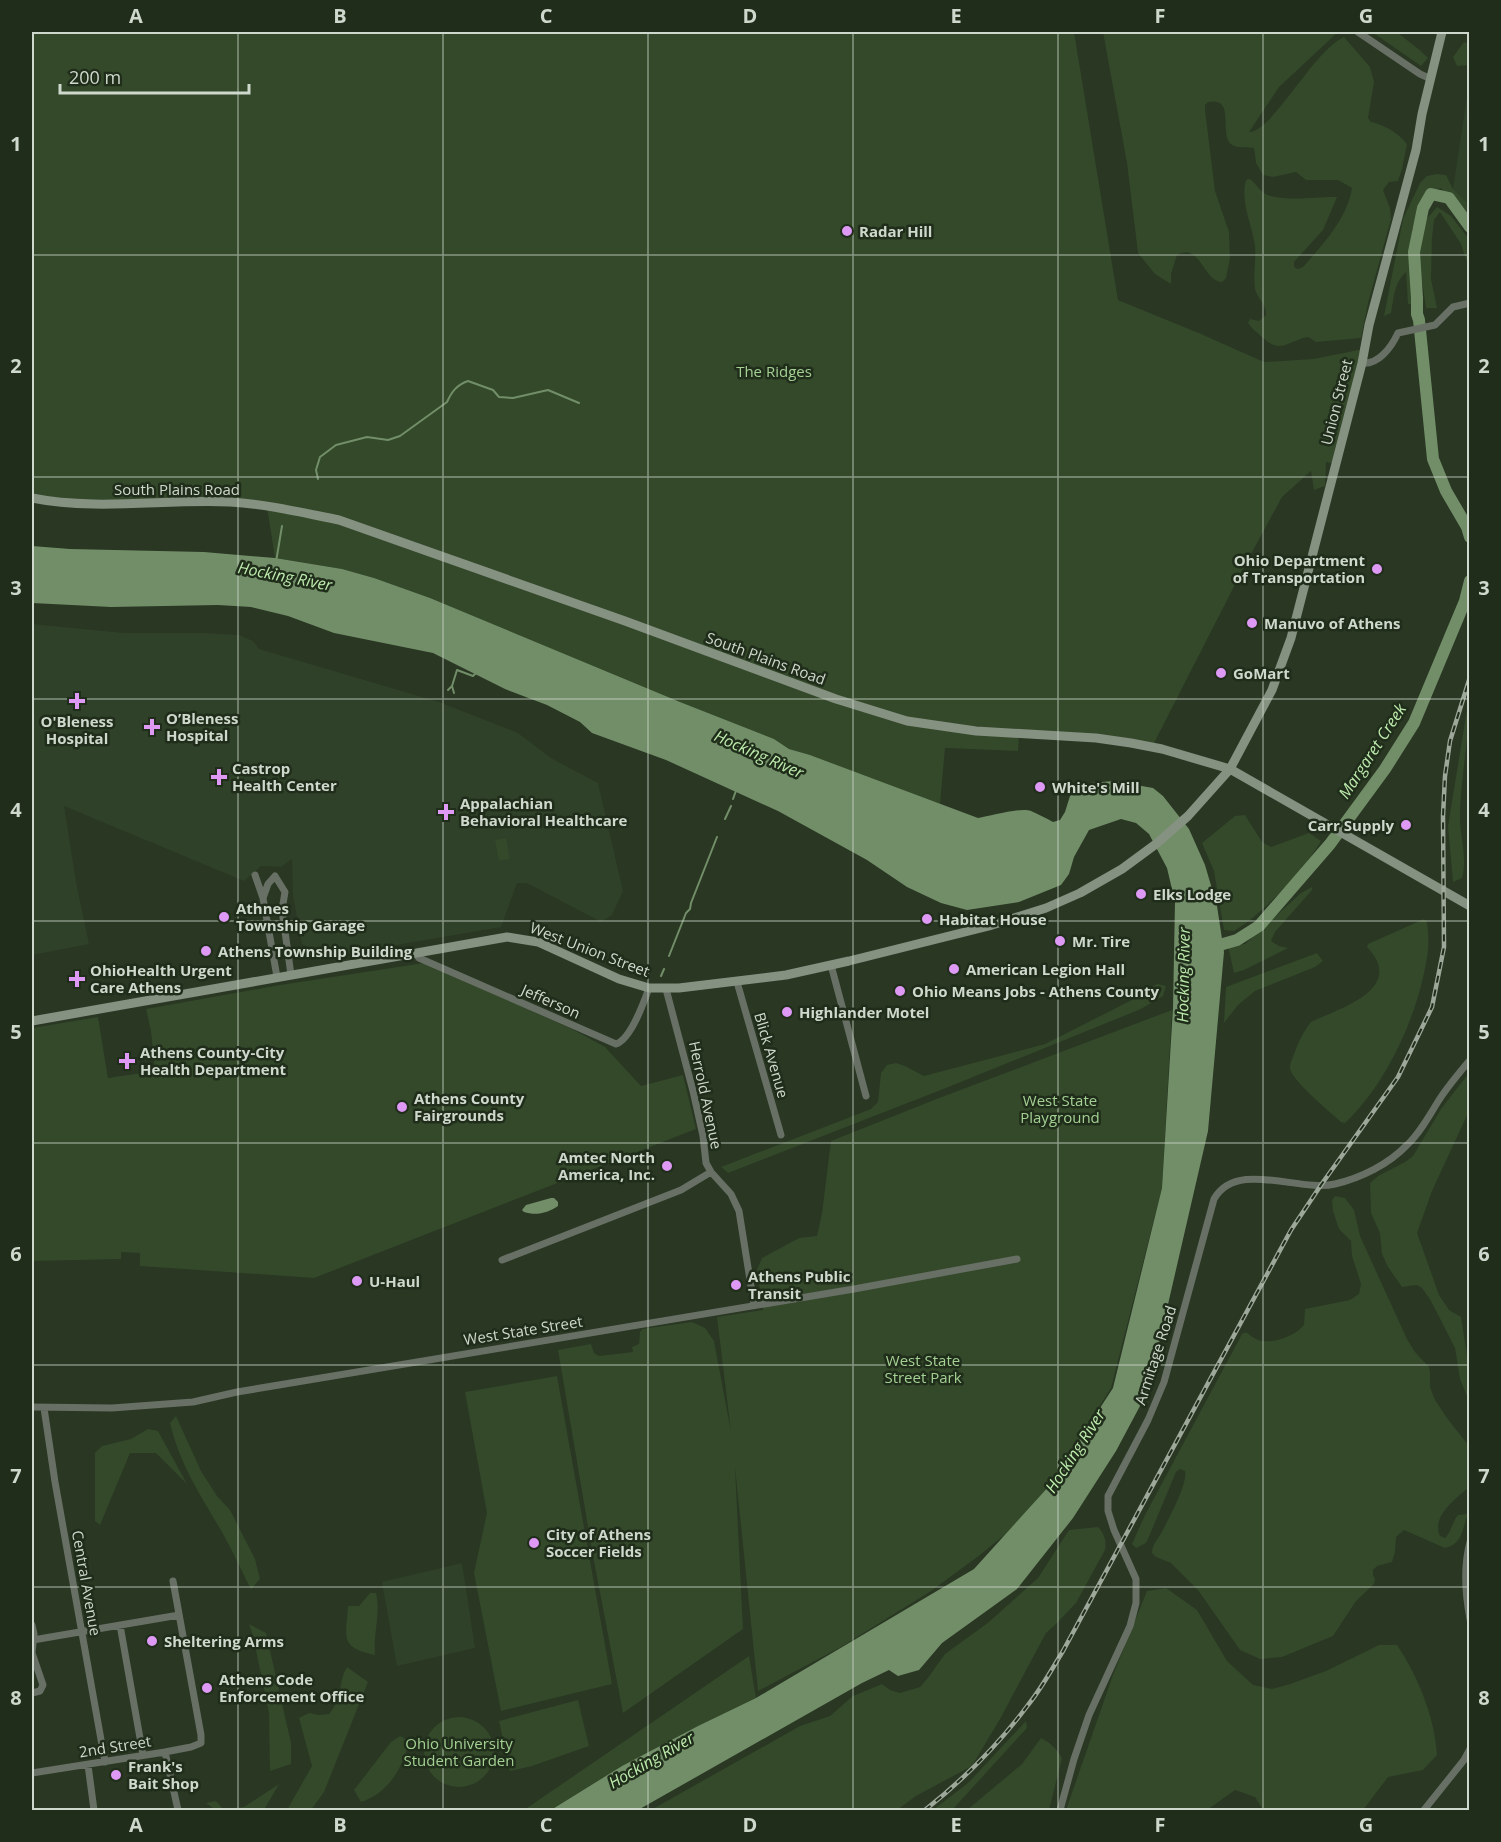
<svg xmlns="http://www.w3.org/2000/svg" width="1501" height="1842" font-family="'Open Sans',sans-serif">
	<rect width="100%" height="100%" fill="#293723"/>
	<path fill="#2f4128" d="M1469,83V204L1453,189Z
		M32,624L124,633H202L239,635L253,641L259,649L439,702L518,733L551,758L598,783L623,891L612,915L601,922L527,883H517L501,927L327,957L302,944L293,896L292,859L281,867L261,866L244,881L64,806L76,882L89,944L32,955Z
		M462,1563L475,1648L397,1666L382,1582Z"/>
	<path fill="#33492a" d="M32,32H1074L1118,300L1201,334L1264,362L1313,359L1364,349L1336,464L1326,462L1325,486L1314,490L1311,471L1282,497L1245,565L1152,747L1019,735L1018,751L945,748L940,804L810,755L789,749L774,739L680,702L430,598L374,578L342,569L275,558L267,507L132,504L32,498Z
		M1103,32H1338L1279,87L1249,132C1272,132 1314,50 1344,37L1370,67L1374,82L1368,118L1371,122C1383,124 1400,134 1407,144L1402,169L1398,181L1389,182L1383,190L1390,208L1391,219L1368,303L1361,338L1316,342L1308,337C1287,341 1281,355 1262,337C1257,332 1252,329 1248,323L1250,319L1259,321L1266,315C1266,304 1257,298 1255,289C1253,275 1256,260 1255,246C1252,224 1240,202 1246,180L1250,179C1255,183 1259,189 1264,193C1279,203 1319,196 1337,197L1323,230L1294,262V267L1298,269L1303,267C1323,244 1347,219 1352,188L1338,180H1306L1296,172L1273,177L1263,175L1256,163L1254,148C1249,147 1239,148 1234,146C1216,138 1238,96 1208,102L1205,105V110L1215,191L1229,232L1230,258L1226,278L1222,282C1203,281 1200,242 1177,255L1171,274V284L1155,274L1138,253L1127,163Z
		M1372,32H1397C1407,41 1419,48 1428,58L1421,66Z
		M1464,42L1469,44V65L1457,66L1453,57Z
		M1437,174L1446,175L1453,189L1469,204V223L1441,188L1431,191L1423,197L1412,230L1413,304H1408L1406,272C1394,283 1394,297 1391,313L1384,316L1403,219L1420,183L1427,176Z
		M1437,207L1451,216L1469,239V266L1467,262L1461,244L1440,212L1434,220L1432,238L1431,279L1437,308H1426C1423,281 1413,248 1425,222C1427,217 1433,212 1437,207Z
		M1469,697C1470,736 1461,774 1460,813C1459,835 1468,856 1462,878L1453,882L1448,826Z
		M1245,815L1262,842L1271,847L1309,833L1321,841C1305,869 1262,915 1234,931L1224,930L1214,871L1202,843L1235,816Z
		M506,838L510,859L499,861L495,840Z
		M1312,887V890L1275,932L1271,941L1279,946L1288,948L1244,970L1234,973L1228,946L1245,944L1301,893Z
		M1424,919L1427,922C1428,931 1429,941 1428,950C1421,1008 1389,1082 1345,1123L1341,1122C1331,1113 1290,1079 1290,1068C1290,1061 1295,1053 1297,1046C1301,1037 1305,1029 1311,1022C1340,1008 1407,989 1367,947L1368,944Z
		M1317,953L1323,961L1315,967L1255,991L1238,1005L1224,1023L1226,987Z
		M424,963L572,1029L605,1047L641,1086L683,1075L696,1129L314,1278L140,1266V1253L121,1252V1259L32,1261V1028L98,1017L108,1078L155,1071L151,1031L146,1009L280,985Z
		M1157,984L1166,986L1163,996L1141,1009L946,1088L728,1173L721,1167L871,1109L878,1102L881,1073L887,1065L896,1063L905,1066L924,1076L1045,1044L1130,1001Z
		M1172,1010L1162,1188L1111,1388L1049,1486L1019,1523L980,1555L931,1591L841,1647L758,1691L735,1467L743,1629L623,1713L593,1556L558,1350L591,1344L594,1353L599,1356L633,1352L632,1347L639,1344L640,1332L642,1329L692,1322L705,1328L714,1341L731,1432L717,1317L763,1310L757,1270L762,1258L799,1238L817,1236L822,1213L831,1141L939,1098Z
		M1469,1073V1111L1432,1191L1417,1233L1439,1295L1449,1310L1461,1317L1469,1368V1401L1460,1379L1455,1348L1431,1301L1422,1288L1417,1285L1402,1287L1388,1267L1382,1254L1380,1233L1371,1213L1370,1183L1378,1176L1405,1162L1413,1156L1441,1109Z
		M1335,1196L1345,1198L1354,1210L1360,1236L1407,1339L1415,1352L1429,1367L1430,1372V1387L1435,1400L1447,1418L1469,1446V1487C1456,1499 1431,1516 1440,1536L1445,1538C1452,1531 1452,1522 1458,1515L1468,1514C1462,1529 1463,1544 1445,1548L1404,1530L1396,1537L1395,1552L1392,1562L1377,1566L1373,1570V1575L1375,1579L1374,1584L1356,1601L1333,1636L1282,1657L1260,1659L1240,1650L1198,1590L1171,1563L1156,1557L1152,1553C1152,1544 1158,1539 1162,1532C1168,1519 1188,1484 1185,1471L1180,1469L1176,1472L1148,1539L1146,1543L1136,1548L1132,1544L1145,1515L1242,1334L1246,1332C1251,1336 1257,1341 1264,1341C1276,1343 1296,1335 1304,1325L1305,1309L1350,1300L1359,1294L1361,1284L1352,1256L1351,1241L1339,1229L1333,1211L1332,1200Z
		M557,1376L612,1684L501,1711L474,1573L487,1513L465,1392Z
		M176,1416L201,1471L217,1496L230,1510L255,1559L260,1579L251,1589C240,1568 231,1547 219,1527C199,1493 179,1462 170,1423Z
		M148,1429L158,1431L187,1484L156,1453H130L100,1525L95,1521V1453L102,1446L131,1439Z
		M1098,1527C1104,1534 1107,1540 1105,1550L1076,1603L1056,1624L1046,1633L1000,1719L972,1766L916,1796L897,1810H651L800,1726L830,1716L853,1696L882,1684L890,1690L900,1693L920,1687L927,1679L945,1654L989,1622L1038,1578L1069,1530Z
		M1166,1588L1197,1610L1227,1661L1253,1685L1272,1689L1290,1684L1326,1671L1379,1645H1397C1418,1676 1435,1718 1437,1755L1423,1770L1388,1777L1363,1810H1263L1255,1797L1235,1790L1207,1810H1066L1113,1675L1147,1591Z
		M370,1593H376C381,1615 373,1633 375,1655C339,1647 346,1638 348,1606H359Z
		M249,1624L266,1633L291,1743V1764L270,1771L269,1713L253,1636Z
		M749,1656L756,1698L698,1726L622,1766L551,1810H524Z
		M347,1667L368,1682L324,1792L311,1810H287L312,1766L299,1718L309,1713L319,1715L329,1714C344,1696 337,1684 347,1667Z
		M578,1700L589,1746L532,1766L510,1771L499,1721Z
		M424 1752a35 35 0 1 1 70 0a35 35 0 1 1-70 0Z
		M1026,1721L1027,1728L953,1809L951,1810H933L968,1783Z
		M400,1736L409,1741C404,1766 388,1794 361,1802L354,1790L391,1742Z
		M1041,1738C1051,1743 1056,1748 1062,1758L1049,1810H967L1022,1764Z
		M279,1784L264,1810H215L206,1803L216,1801L223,1809L244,1807Z"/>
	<path fill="#728e68" d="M32,546L70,549L204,552L275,558L342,569L374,578L430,598L680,702L774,739L789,749L810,755L978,818C991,816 1020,807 1031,811C1038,814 1046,818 1053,822L1060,820L1065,812L1070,796L1080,786L1089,783L1114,781L1153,788L1163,796L1189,829L1205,865L1217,906L1224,952L1208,1131L1148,1391L1116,1451L1073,1518L1017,1589L942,1643L919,1670L898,1676L889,1670L862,1683L638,1810H551L622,1766L698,1726L756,1698L974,1569L1050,1485L1113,1388L1162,1188L1173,1008L1175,902L1167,868L1149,834L1136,823L1121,819L1089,830L1074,857L1069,874L1061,885L1019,902L967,910L941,903L907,887L867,860L778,811L666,760L592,733L580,722L547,705L505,689L433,653L334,633L288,616L251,607L218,605L111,607L32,603Z
		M551,1198H554L558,1202V1206C548,1213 536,1216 524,1212L522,1210L526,1205Z"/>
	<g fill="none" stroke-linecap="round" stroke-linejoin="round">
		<path stroke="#728e68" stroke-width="2" d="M318,479L316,470L320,457L336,445L367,437L388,440L400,436L447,402C452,391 457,385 468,381L493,390L499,397L513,398L548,390L579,403
			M276,562L282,526
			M452,686L454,693
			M448,690L452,686L457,670L473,676L477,672
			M733,799L737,788
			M725,819L731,806
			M669,956L686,913L690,909L691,903L717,837
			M661,976L664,969"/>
		<path stroke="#728e68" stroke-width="12" d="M1470,227L1449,198L1431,194L1423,208L1414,252L1417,298V314L1419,320L1433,459L1446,491L1467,527L1470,537
			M1209,948L1237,940L1259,926L1330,844L1385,769L1414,723L1465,601L1470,581"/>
		<path stroke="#686f65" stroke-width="7" d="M1358,32L1420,74L1431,79
			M1362,363C1378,365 1391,348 1398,333L1435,325L1453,307L1470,303
			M255,875L263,898L277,977
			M263,898L268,884L275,876L285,892L282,910L291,975
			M415,953L419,958L616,1044C631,1039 644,1002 649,988
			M831,965L866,1096
			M737,982L781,1135
			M666,989L693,1091L703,1136L706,1163L711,1172L731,1194L739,1211L754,1305
			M502,1260L681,1190L711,1172
			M32,1407L112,1408L193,1402L237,1392L854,1289L1017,1259
			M44,1408L55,1482L105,1762
			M1470,1542C1463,1568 1465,1593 1470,1619
			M32,1625L34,1634L32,1653L43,1685L40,1691L32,1693
			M120,1625L143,1755
			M33,1640L179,1615
			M165,1752L178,1810
			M88,1765L94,1810
			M32,1773L165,1752L191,1747L201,1743V1735L173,1581
			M1060,1810L1074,1759L1089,1715L1130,1626L1136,1603V1579L1114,1530L1108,1511V1496L1148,1420L1164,1382L1214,1199C1237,1159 1300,1193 1335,1184C1361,1178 1389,1164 1407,1145C1420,1133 1429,1116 1439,1100C1448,1086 1459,1073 1470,1060
			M1424,1810L1464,1760L1470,1749"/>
		<path stroke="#859181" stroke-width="9" d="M32,498C97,511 164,499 230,502C267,504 304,513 339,520L625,621L836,699L907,721L976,731L1096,738L1131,743L1162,749L1230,769L1470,906
			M32,1021L507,937L538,942L619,979L649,988H679L786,975L849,961L989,926L1046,908L1080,893L1122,869L1156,844L1188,816L1230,769L1272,690L1291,638L1362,363L1369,325L1416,150L1422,114L1442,32"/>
		<g stroke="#9ea89a" stroke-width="4.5">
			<path id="rail" d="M925,1810C963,1780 999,1744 1028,1705C1041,1689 1052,1669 1063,1651L1291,1230L1321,1185L1398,1077L1432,1007L1444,947L1443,816L1445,776L1450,741L1470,677"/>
		</g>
		<use href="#rail" stroke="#1f2d1a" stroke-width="2" stroke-dasharray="7" stroke-linecap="butt"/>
	</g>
	<path fill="none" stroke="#cfd8cc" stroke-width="1.5" stroke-opacity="0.55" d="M238,32V1810M443,32V1810M648,32V1810M853,32V1810M1058,32V1810M1263,32V1810M32,255H1470M32,477H1470M32,699H1470M32,921H1470M32,1143H1470M32,1365H1470M32,1587H1470"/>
	<g fill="#dd99f3" stroke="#1f2d1a" stroke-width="2">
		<circle cx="847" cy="231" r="6"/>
		<circle cx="1377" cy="569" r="6"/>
		<circle cx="1252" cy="623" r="6"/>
		<circle cx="1221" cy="673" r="6"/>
		<path d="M74 692h6v6h6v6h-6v6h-6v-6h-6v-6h6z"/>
		<path d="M149 718h6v6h6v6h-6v6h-6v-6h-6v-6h6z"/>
		<path d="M216 768h6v6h6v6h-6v6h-6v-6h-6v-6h6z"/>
		<circle cx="1040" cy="787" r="6"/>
		<path d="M443 803h6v6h6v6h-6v6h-6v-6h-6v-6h6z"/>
		<circle cx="1406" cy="825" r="6"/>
		<circle cx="1141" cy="894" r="6"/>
		<circle cx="224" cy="917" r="6"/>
		<circle cx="927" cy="919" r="6"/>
		<circle cx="1060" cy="941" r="6"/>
		<circle cx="206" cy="951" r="6"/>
		<circle cx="954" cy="969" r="6"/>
		<path d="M74 970h6v6h6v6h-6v6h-6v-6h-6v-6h6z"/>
		<circle cx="900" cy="991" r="6"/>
		<circle cx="787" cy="1012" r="6"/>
		<path d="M124 1052h6v6h6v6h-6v6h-6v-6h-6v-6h6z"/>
		<circle cx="402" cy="1107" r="6"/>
		<circle cx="667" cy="1166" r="6"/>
		<circle cx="357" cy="1281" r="6"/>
		<circle cx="736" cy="1285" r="6"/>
		<circle cx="534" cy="1543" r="6"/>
		<circle cx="152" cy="1641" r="6"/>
		<circle cx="207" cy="1688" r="6"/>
		<circle cx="116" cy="1775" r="6"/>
	</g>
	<g text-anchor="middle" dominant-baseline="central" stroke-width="5" stroke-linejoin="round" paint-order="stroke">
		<g font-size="15" font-weight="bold" fill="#cfd8cc" stroke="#1f2d1a" text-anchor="start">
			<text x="859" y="231">Radar Hill</text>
			<text x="1365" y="560" text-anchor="end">Ohio Department<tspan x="1365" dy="17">of Transportation</tspan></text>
			<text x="1264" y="623">Manuvo of Athens</text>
			<text x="1233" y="673">GoMart</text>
			<text x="166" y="718">O’Bleness<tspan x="166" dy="17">Hospital</tspan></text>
			<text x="77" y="721" text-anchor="middle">O'Bleness<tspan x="77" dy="17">Hospital</tspan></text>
			<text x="232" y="768">Castrop<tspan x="232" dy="17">Health Center</tspan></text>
			<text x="1052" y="787">White's Mill</text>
			<text x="460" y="803">Appalachian<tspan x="460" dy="17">Behavioral Healthcare</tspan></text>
			<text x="1394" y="825" text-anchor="end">Carr Supply</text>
			<text x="1153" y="894">Elks Lodge</text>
			<text x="236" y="908">Athnes<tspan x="236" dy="17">Township Garage</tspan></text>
			<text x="939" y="919">Habitat House</text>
			<text x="1072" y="941">Mr. Tire</text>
			<text x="218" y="951">Athens Township Building</text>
			<text x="966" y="969">American Legion Hall</text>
			<text x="90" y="970">OhioHealth Urgent<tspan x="90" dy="17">Care Athens</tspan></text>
			<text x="912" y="991">Ohio Means Jobs - Athens County</text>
			<text x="799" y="1012">Highlander Motel</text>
			<text x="140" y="1052">Athens County-City<tspan x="140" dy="17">Health Department</tspan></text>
			<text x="414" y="1098">Athens County<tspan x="414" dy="17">Fairgrounds</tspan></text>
			<text x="655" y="1157" text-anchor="end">Amtec North<tspan x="655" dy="17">America, Inc.</tspan></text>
			<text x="748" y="1276">Athens Public<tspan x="748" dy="17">Transit</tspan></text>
			<text x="369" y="1281">U-Haul</text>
			<text x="546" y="1534">City of Athens<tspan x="546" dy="17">Soccer Fields</tspan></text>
			<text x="164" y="1641">Sheltering Arms</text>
			<text x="219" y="1679">Athens Code<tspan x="219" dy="17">Enforcement Office</tspan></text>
			<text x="128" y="1766">Frank's<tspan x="128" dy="17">Bait Shop</tspan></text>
		</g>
		<g font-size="15" fill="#a4d094" stroke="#1f2d1a">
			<text x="774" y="371">The Ridges</text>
			<text x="1060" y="1100">West State<tspan x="1060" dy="17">Playground</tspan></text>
			<text x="923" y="1360">West State<tspan x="923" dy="17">Street Park</tspan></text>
			<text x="459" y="1743">Ohio University<tspan x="459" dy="17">Student Garden</tspan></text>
		</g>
		<g font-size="15" fill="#cfd8cc" stroke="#1f2d1a">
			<text transform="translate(1336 402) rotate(-76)">Union Street</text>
			<text x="177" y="489">South Plains Road</text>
			<text transform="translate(766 658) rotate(20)">South Plains Road</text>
			<text transform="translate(590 949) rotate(21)">West Union Street</text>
			<text transform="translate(551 1001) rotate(24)">Jefferson</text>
			<text transform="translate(772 1055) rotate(74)">Blick Avenue</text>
			<text transform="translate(706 1095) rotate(78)">Herrold Avenue</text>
			<text transform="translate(523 1330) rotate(-9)">West State Street</text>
			<text transform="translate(1155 1355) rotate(-72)">Armitage Road</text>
			<text transform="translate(87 1583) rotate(80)">Central Avenue</text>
			<text transform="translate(115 1746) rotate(-9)">2nd Street</text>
		</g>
		<g font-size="16" font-style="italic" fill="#bdeaad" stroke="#1f2d1a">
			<text transform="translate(285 576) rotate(11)">Hocking River</text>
			<text transform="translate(1372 751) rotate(-57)">Margaret Creek</text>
			<text transform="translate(759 754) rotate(24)">Hocking River</text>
			<text transform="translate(1183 975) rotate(-89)">Hocking River</text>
			<text transform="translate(1075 1451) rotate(-57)">Hocking River</text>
			<text transform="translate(651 1760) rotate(-30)">Hocking River</text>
		</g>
	</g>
	<rect width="1501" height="1842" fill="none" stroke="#1f2d1a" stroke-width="66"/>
	<path d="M60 84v9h189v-9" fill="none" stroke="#cfd8cc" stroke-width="3"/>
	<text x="69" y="84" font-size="18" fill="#cfd8cc" stroke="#1f2d1a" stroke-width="4.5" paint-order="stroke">200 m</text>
	<rect x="33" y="33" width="1435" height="1776" fill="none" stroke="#cfd8cc" stroke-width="2"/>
	<g font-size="20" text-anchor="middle" font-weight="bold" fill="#cfd8cc">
		<text x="136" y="23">A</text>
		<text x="340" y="23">B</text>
		<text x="546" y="23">C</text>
		<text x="750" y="23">D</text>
		<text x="956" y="23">E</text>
		<text x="1160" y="23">F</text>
		<text x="1366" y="23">G</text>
		<text x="16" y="151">1</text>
		<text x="1484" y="151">1</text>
		<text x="16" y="373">2</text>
		<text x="1484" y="373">2</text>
		<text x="16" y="595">3</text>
		<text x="1484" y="595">3</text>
		<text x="16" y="817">4</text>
		<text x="1484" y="817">4</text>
		<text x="16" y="1039">5</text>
		<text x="1484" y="1039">5</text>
		<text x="16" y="1261">6</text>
		<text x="1484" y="1261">6</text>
		<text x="16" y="1483">7</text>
		<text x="1484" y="1483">7</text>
		<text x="16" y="1705">8</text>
		<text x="1484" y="1705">8</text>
		<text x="136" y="1832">A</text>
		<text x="340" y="1832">B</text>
		<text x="546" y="1832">C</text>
		<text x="750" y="1832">D</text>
		<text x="956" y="1832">E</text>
		<text x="1160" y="1832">F</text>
		<text x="1366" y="1832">G</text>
	</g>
</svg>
